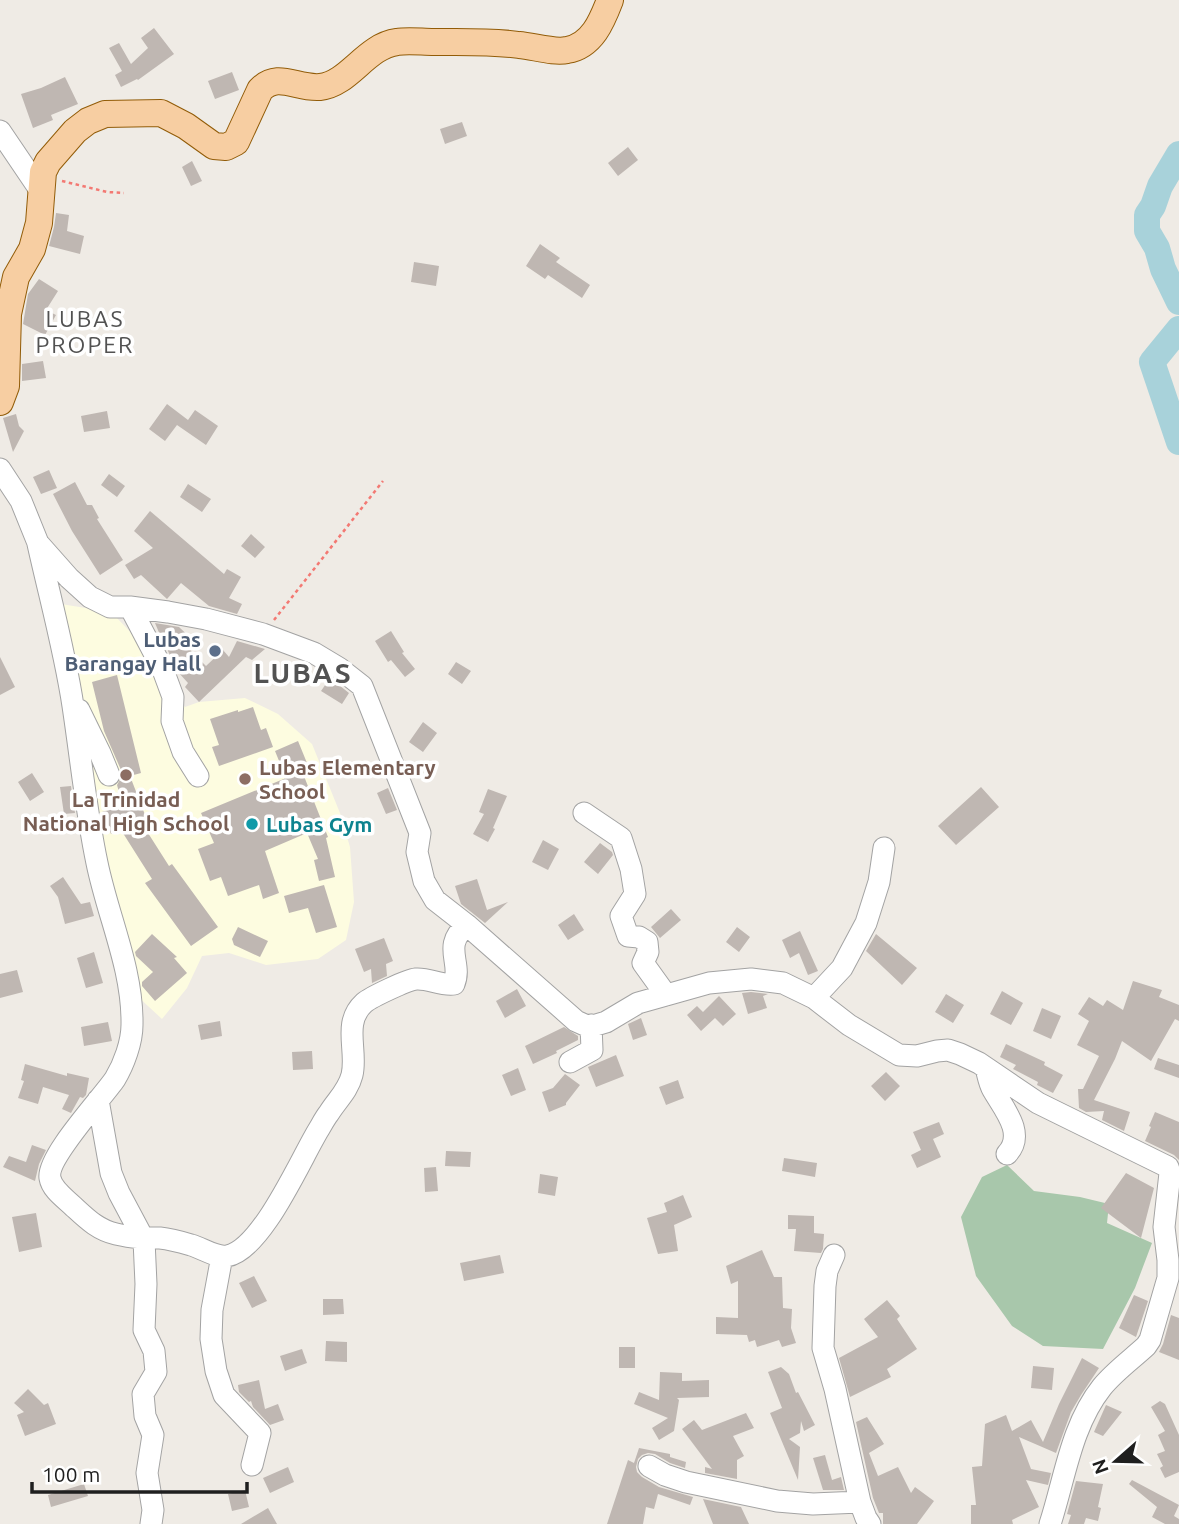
<svg xmlns="http://www.w3.org/2000/svg" width="1179" height="1524" font-family="Ubuntu,sans-serif">
	<rect width="100%" height="100%" fill="#efebe5"/>
	<path fill="#fdfce0" d="M61,604L104,611L116,617L137,639L185,707L199,702L245,698L278,714L312,744L340,813L350,847L354,902L346,940L318,959L266,965L229,953L202,956L187,988L162,1019L135,994L97,821Z"/>
	<path fill="#a8c7ab" d="M1007,1165L1034,1191L1080,1197L1109,1204L1107,1223L1152,1243L1135,1288L1103,1349L1043,1346L1012,1326L976,1276L961,1217L982,1177Z"/>
	<g fill="none" stroke-linecap="round" stroke-linejoin="round">
		<path stroke="#a8d2da" stroke-width="26" d="M1179,154L1160,186L1153,206L1147,215V231L1157,248L1163,269L1179,302
			M1179,329L1152,362L1179,442"/>
	</g>
	<path fill="#bfb7b2" d="M154,28L174,54L138,80L137,79L121,87L115,75L122,71L109,48L119,43L131,64L148,48L141,38Z
		M232,72L239,90L215,99L208,81Z
		M65,77L78,104L51,115L53,120L33,128L21,94L41,88Z
		M462,122L467,136L445,144L440,129Z
		M628,147L638,160L618,176L608,163Z
		M192,161L202,181L191,186L182,167Z
		M56,213L69,215L67,231L84,236L80,254L49,246L54,227Z
		M540,244L560,258L556,262L590,285L582,298L548,275L545,279L526,266Z
		M414,262L439,266L436,286L411,282Z
		M39,279L58,291L46,310L56,315L45,335L23,324L28,294Z
		M43,361L46,378L22,381V364Z
		M167,404L188,420L195,410L218,426L206,445L177,425L165,441L149,429Z
		M107,411L110,428L84,432L81,416Z
		M16,414L19,426L24,431L13,452L3,418Z
		M49,470L57,488L41,494L33,477Z
		M109,474L125,486L117,497L101,485Z
		M75,482L87,505H92L99,518L97,519L123,560L100,575L72,531L53,494Z
		M188,484L211,499L202,512L180,497Z
		M150,511L224,574L227,569L241,577L229,598L242,604L237,614L209,606L181,583L167,599L141,575L134,579L125,565L153,548L134,531Z
		M251,534L265,547L255,558L241,546Z
		M155,623L179,627L196,643L190,650L206,666L223,650L229,657L237,641L265,649L252,660L246,657L199,702L185,687L188,683L178,672L168,651L170,648L163,642Z
		M391,631L404,652L402,653L415,669L405,677L391,660L388,662L375,641Z
		M0,657L15,687L0,695Z
		M456,662L471,671L462,684L448,674Z
		M117,675L141,773L130,776L147,820L141,822L169,866L172,864L218,927L191,946L145,883L152,879L121,830L111,834L102,812L114,808L109,796L119,792L117,785L122,776L121,770L104,731L92,682Z
		M330,678L349,693L342,704L321,691Z
		M253,707L261,730L266,728L273,747L219,766L212,747L219,745L210,719L238,710V712Z
		M423,722L437,733L423,752L409,742Z
		M298,741L307,763L300,766L328,837L326,838L335,877L319,881L314,860L318,859L307,833L265,851L279,893L263,899L259,885L228,896L221,877L210,881L198,849L214,843L201,813L286,778L275,751Z
		M32,773L44,792L30,801L18,782Z
		M71,786L75,813L64,814L60,787Z
		M981,787L999,807L956,845L938,826Z
		M388,788L397,810L386,814L377,793Z
		M488,789L507,796L493,828L495,829L488,842L473,834L484,814L479,812Z
		M543,840L559,849L548,870L532,862Z
		M600,843L612,852L613,855L598,874L584,862Z
		M63,877L81,904L90,902L94,916L65,924L58,897L50,886Z
		M477,879L487,910L508,902L485,923L461,904L455,886Z
		M324,885L337,927L316,933L308,908L289,913L284,896Z
		M671,909L681,920L660,938L651,927Z
		M574,914L584,930L568,940L558,925Z
		M238,927L268,941L260,957L234,945L232,939Z
		M737,927L750,937L739,952L726,942Z
		M800,931L818,971L808,975L799,953L790,958L782,940Z
		M152,934L177,957L174,958L187,973L155,1001L142,986V982L153,972L136,956L135,952Z
		M876,934L917,968L902,985L866,951Z
		M384,938L393,961L386,964L387,976L372,983L371,969L364,972L355,949Z
		M94,952L103,983L86,988L77,958Z
		M17,970L23,992L0,998V974Z
		M1133,981L1162,990L1159,997L1179,1005V1021L1175,1019L1151,1061L1122,1041L1115,1059L1094,1100L1130,1112L1124,1131L1102,1120L1104,1111L1086,1112L1079,1108L1078,1089H1083L1099,1056L1077,1045L1089,1021L1078,1014L1089,997L1103,1006L1107,1000L1123,1010Z
		M517,989L526,1006L505,1018L496,1001Z
		M1002,991L1023,1003L1011,1025L990,1014Z
		M751,992L768,994L763,996L767,1008L748,1014L742,993Z
		M946,994L964,1005L953,1023L935,1012Z
		M719,996L736,1014L723,1026L715,1018L701,1031L687,1015L697,1006L703,1012Z
		M1042,1008L1061,1016L1051,1039L1033,1031Z
		M641,1018L647,1035L633,1040L628,1024Z
		M220,1021L222,1036L201,1040L198,1025Z
		M108,1022L112,1041L84,1046L81,1027Z
		M564,1027L578,1036V1040L556,1051L557,1053L533,1064L525,1046Z
		M1006,1044L1045,1062L1044,1065L1063,1075L1053,1093L1037,1085L1038,1082L1013,1069L1016,1065L1000,1057Z
		M312,1051L313,1069L293,1070L292,1052Z
		M616,1055L624,1076L596,1087L588,1067Z
		M1158,1058L1179,1065V1078L1154,1069Z
		M25,1064L67,1076V1073L89,1078L86,1095L83,1098L80,1097L71,1113L62,1109L69,1095L43,1087L38,1104L18,1098L24,1081L21,1080Z
		M518,1068L526,1090L511,1096L502,1075Z
		M886,1072L900,1086L885,1101L871,1086Z
		M565,1074L580,1085L566,1103V1105L549,1112L542,1092L553,1088Z
		M678,1080L684,1098L666,1105L659,1087Z
		M1155,1112L1179,1122V1160L1174,1155L1145,1141L1151,1127L1149,1126Z
		M939,1122L944,1134L933,1139L941,1157L917,1168L911,1155L921,1150L913,1132Z
		M32,1145L46,1150L39,1164L35,1181L3,1167L9,1156L26,1162Z
		M446,1151L471,1152L470,1167L445,1166Z
		M784,1158L817,1163L815,1177L782,1171Z
		M436,1167L438,1191L425,1192L424,1168Z
		M1126,1173L1154,1188L1141,1238L1101,1208Z
		M540,1174L558,1177L555,1196L538,1193Z
		M683,1195L692,1217L674,1225L678,1251L658,1254L647,1218L667,1212L664,1203Z
		M36,1213L42,1247L19,1252L12,1217Z
		M788,1215L814,1216V1233L824,1234L823,1249L821,1253L794,1251L796,1229H788Z
		M762,1250L774,1277H782L783,1308L792,1309L791,1328L796,1343L782,1347L779,1340L757,1347L755,1340L749,1342L747,1335L716,1334V1317L738,1318V1281L731,1284L726,1266Z
		M500,1255L504,1273L464,1281L460,1263Z
		M254,1276L267,1301L252,1308L239,1283Z
		M1134,1295L1148,1301L1136,1337L1119,1328Z
		M323,1299H343L344,1314L323,1315Z
		M887,1300L900,1316L897,1319L917,1349L887,1369L891,1377L850,1397L839,1358L878,1337L864,1319Z
		M1171,1315L1179,1318V1360L1159,1352L1163,1344Z
		M326,1341L347,1342V1362L325,1361Z
		M619,1347H635V1368H619Z
		M302,1349L307,1363L285,1371L280,1356Z
		M1082,1358L1099,1368L1081,1395L1071,1412L1056,1453L1019,1437L1031,1469L1051,1473L1048,1485L1026,1480L1039,1507L1012,1520L1013,1524H971V1505H976L972,1467L982,1466L985,1424L1006,1415L1012,1431L1031,1420L1043,1442L1059,1404Z
		M1033,1366L1054,1368L1052,1390L1031,1388Z
		M781,1367L789,1374L796,1393L798,1392L815,1425L804,1431L801,1421L800,1433L789,1439L800,1447L798,1480L770,1413L782,1408L768,1372Z
		M660,1372L682,1373V1381L709,1380V1397L677,1398L679,1400L674,1431L659,1440L652,1428L668,1418L634,1404L639,1392L659,1400Z
		M259,1380L265,1409L278,1404L284,1420L270,1425L253,1407L251,1401L249,1402L239,1392L238,1385Z
		M28,1389L44,1405L48,1403L56,1424L25,1436L17,1415L24,1412L14,1403Z
		M1160,1401L1165,1404L1179,1435V1472L1165,1478L1160,1468L1163,1466L1157,1454L1165,1451L1158,1435L1165,1431L1151,1407Z
		M1106,1405L1122,1412L1103,1436L1094,1432Z
		M746,1413L754,1428L733,1436L744,1456L737,1460V1479L705,1473V1467L712,1469L682,1429L694,1420L702,1430Z
		M867,1417L884,1444L869,1453L878,1476L898,1467L911,1493L915,1487L934,1501L917,1524H883V1513H879L873,1498L856,1422Z
		M639,1448L670,1454V1457L686,1462L685,1468L670,1463L655,1454L648,1453L642,1455L638,1459L636,1467L637,1472L642,1477L659,1487L693,1497L690,1505L658,1494L654,1509L646,1507L643,1524H607L628,1460L634,1463Z
		M825,1455L832,1480L841,1477L844,1490H823L813,1458Z
		M288,1467L294,1482L270,1493L263,1478Z
		M1132,1480L1179,1505L1174,1516L1179,1519V1524H1165L1152,1517L1157,1507L1129,1484Z
		M1076,1481L1103,1484L1098,1507L1101,1508L1098,1521L1086,1518L1084,1524H1068L1071,1515L1067,1514Z
		M84,1484L88,1496L51,1507L48,1495Z
		M245,1490L249,1507L232,1511L228,1494Z
		M703,1499L741,1507L749,1524H713Z
		M268,1508L277,1524H241Z"/>
	<g fill="none" stroke-linecap="round" stroke-linejoin="round">
		<g stroke="#a3a3a3" stroke-width="23">
			<path id="minor" d="M0,131L42,193
				M0,469L21,501L38,543L69,578L90,597L110,607H130L168,612L206,619L263,634L314,653L339,668L362,686L420,833L417,852L424,881L435,900L467,925L576,1021L587,1026L596,1025L606,1022L638,1003L709,983L751,979L783,983L814,998L849,1025L899,1055L917,1056L937,1051L948,1050L960,1054L979,1063L1038,1103L1168,1167L1170,1173L1164,1227L1168,1260V1278L1150,1340L1146,1346C1132,1359 1114,1372 1102,1387C1071,1426 1065,1478 1050,1524
				M38,544C50,598 65,652 73,706C81,759 86,811 97,863C108,917 133,969 132,1025C132,1042 124,1064 115,1079C102,1098 46,1158 50,1178C52,1190 66,1199 74,1207C87,1219 98,1230 116,1234C134,1238 142,1238 160,1238C170,1239 181,1242 191,1245C202,1248 216,1258 227,1256C262,1250 301,1158 319,1129C322,1124 325,1118 329,1113C337,1100 348,1091 352,1075C358,1051 342,1023 364,1003C371,997 407,980 416,979C429,978 441,986 454,984C463,963 441,946 467,925
				M130,607L163,670L173,697L172,721L183,752L198,776
				M79,710L100,753L109,775
				M584,813L621,838L631,869L635,894L621,916L628,936L639,937L647,942L648,952L643,963L666,995
				M814,998L842,968L866,923L879,882L884,848
				M570,1062L592,1050L591,1025
				M986,1068C988,1075 989,1083 993,1090C1004,1109 1026,1134 1007,1154
				M98,1100L111,1173L119,1193L144,1240L146,1284L144,1330L154,1351L156,1372L143,1394L145,1416L153,1435L147,1473L153,1510L151,1524
				M834,1255L827,1271L825,1286L823,1348L835,1389L860,1502L866,1518L870,1524
				M222,1256L212,1310L211,1339L216,1371L224,1395L260,1433L252,1465
				M649,1466L665,1475L686,1482L777,1501L813,1504L860,1502"/>
		</g>
		<g stroke="#925c08" stroke-width="28">
			<path id="major" d="M0,402L6,386L8,314L16,277L32,249L39,223L43,172L48,162L75,131L88,121L105,114L161,113L186,126L214,146L226,147L236,142L260,90C278,71 296,89 320,87C349,84 366,46 397,42C408,40 422,42 434,42C463,42 491,41 519,45C533,46 554,53 567,50C592,46 602,21 610,0"/>
		</g>
		<path stroke="#f37973" stroke-width="2.5" stroke-dasharray="3.5 3.5" stroke-linecap="butt" d="M62,181L107,192L124,193
			M274,620L383,481"/>
		<use href="#minor" stroke="#fff" stroke-width="21"/>
		<use href="#major" stroke="#f7cea2" stroke-width="26"/>
	</g>
	<circle fill="#5c6f8a" stroke="#fff" stroke-width="2.5" cx="215" cy="651" r="7"/>
	<g fill="#8d6e63" stroke="#fff" stroke-width="2.5">
		<circle cx="126" cy="775" r="7"/>
		<circle cx="245" cy="779" r="7"/>
	</g>
	<circle fill="#0f9aa8" stroke="#fff" stroke-width="2.5" cx="252" cy="824" r="7"/>
	<g text-anchor="middle" dominant-baseline="central" stroke-width="7" stroke-linejoin="round" paint-order="stroke">
		<g font-size="21" font-weight="bold" fill="#4e5e75" stroke="#fff" text-anchor="end">
			<text x="201" y="639">Lubas<tspan x="201" dy="24">Barangay Hall</tspan></text>
		</g>
		<g font-size="21" font-weight="bold" fill="#785e54" stroke="#fff" text-anchor="start">
			<text x="259" y="767">Lubas Elementary<tspan x="259" dy="24">School</tspan></text>
			<text x="126" y="799" text-anchor="middle">La Trinidad<tspan x="126" dy="24">National High School</tspan></text>
		</g>
		<g font-size="21" font-weight="bold" fill="#0d838f" stroke="#fff" text-anchor="start">
			<text x="266" y="824">Lubas Gym</text>
		</g>
		<g font-size="23" letter-spacing="2" fill="#525252" stroke="#fff">
			<text x="85" y="318">LUBAS<tspan x="85" dy="26">PROPER</tspan></text>
		</g>
		<g font-size="28" font-weight="bold" letter-spacing="2" fill="#525252" stroke="#fff">
			<text x="303" y="672">LUBAS</text>
		</g>
	</g>
	<g transform="translate(1116 1461) rotate(250)" stroke="#ffffff" stroke-width="5" paint-order="stroke">
	<path d="M0-5L12 26L0 18L-12 26Z" fill="#1f1f1f"/>
	<text y="-10" font-size="19" font-weight="bold" text-anchor="middle" fill="#1f1f1f">N</text>
	</g>
	<path d="M32 1482v10h215v-10" fill="none" stroke="#1f1f1f" stroke-width="3.5"/>
	<text x="42" y="1482" font-size="21" fill="#1f1f1f" stroke="#ffffff" stroke-width="5" paint-order="stroke">100 m</text>
</svg>
